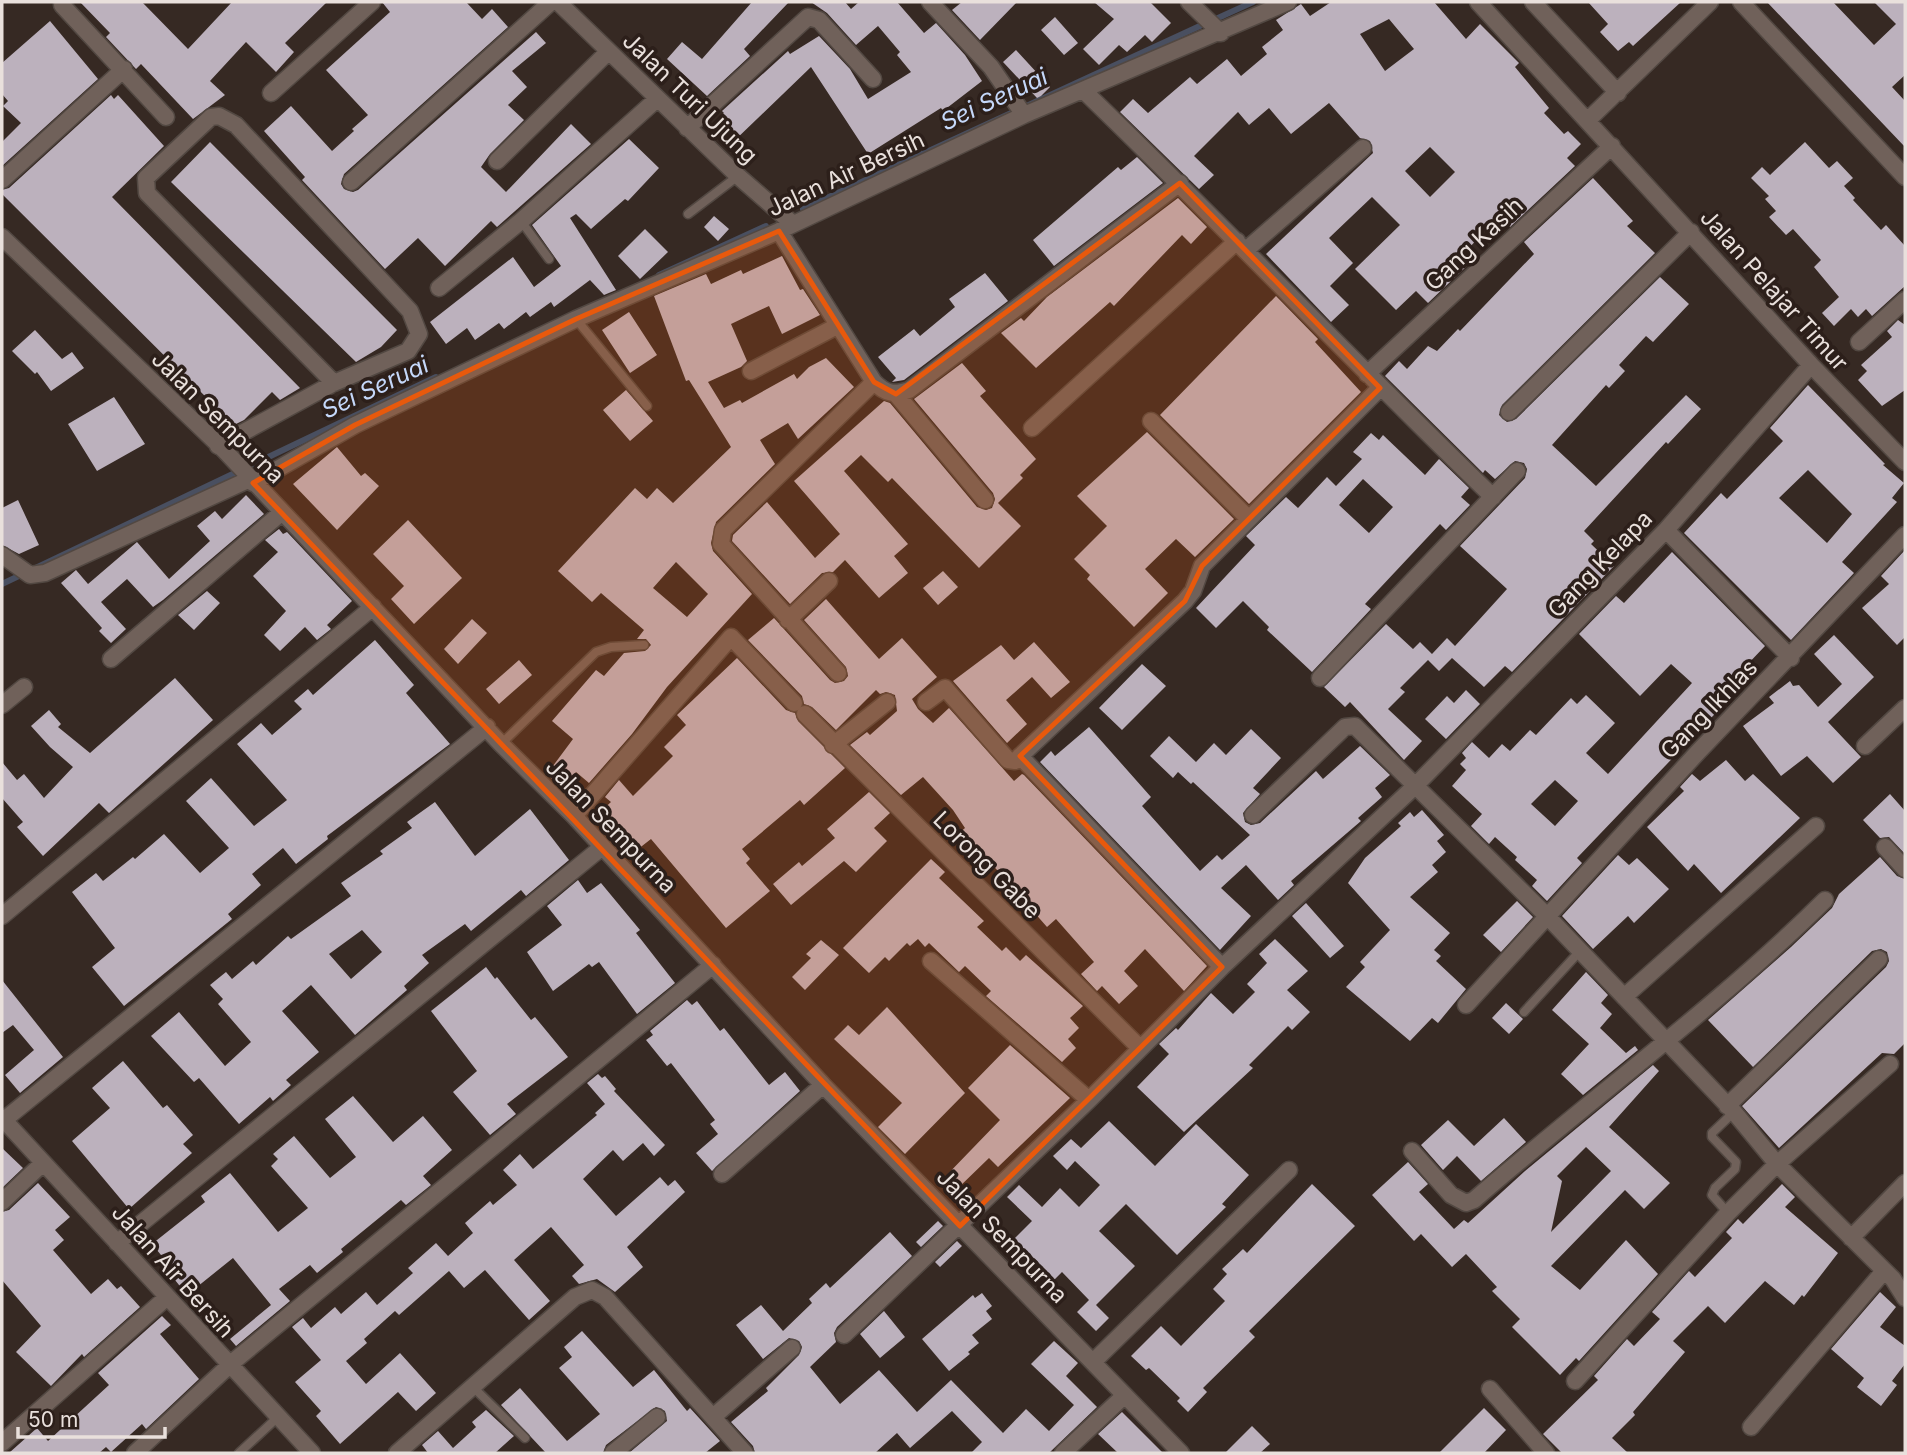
<svg xmlns="http://www.w3.org/2000/svg" width="1907" height="1455" font-family="Inter,sans-serif">
	<rect width="100%" height="100%" fill="#362923"/>
	<g fill="none" stroke-linecap="round" stroke-linejoin="round">
		<path stroke="#494f60" stroke-width="6" d="M1218,18L1253,2
			M803,209L1202,25
			M659,275L766,226
			M2,584L436,377"/>
	</g>
	<path fill="#bcb1bd" fill-rule="evenodd" d="M80,2H142L188,49L232,2H327L285,43L294,52L276,72L246,42L210,81L225,95L193,119L141,64L136,69L106,37L110,33Z
		M382,2H466L482,19L492,9L508,27L344,174L341,184L344,189L353,192L358,190L536,32L546,43L512,71L527,87L508,105L524,120L490,154L481,167L506,192L571,124L591,144L497,227L491,221L445,266L418,238L385,269L302,180L305,177L264,131L291,106L332,151L354,131L352,129L368,115L326,70L390,12Z
		M752,2H789L744,49L750,56L707,96L667,59L682,42L702,59Z
		M811,2H845L851,9L859,2H897L924,33L936,23L965,55L982,81L943,111L941,108L868,154L811,67L732,143L714,123L724,113L722,111L788,51L790,54L819,36L850,69L868,99L911,72L897,55L900,52L878,26L856,45L827,13Z
		M962,2H1017L980,40L952,10Z
		M1094,2H1150L1171,23L1152,42L1145,35L1127,52L1119,45L1099,65L1083,49L1114,19Z
		M1331,2H1434L1466,39L1480,24L1519,63L1515,67L1549,108L1544,113L1564,134L1568,131L1581,144L1567,158L1575,166L1510,227L1502,219L1491,230L1489,227L1465,252L1470,263L1428,303L1416,291L1396,310L1355,269L1400,225L1372,197L1329,238L1353,263L1330,286L1349,305L1331,322L1266,254L1373,153L1370,141L1360,138L1329,103L1291,134L1269,108L1249,125L1238,112L1194,156L1214,175L1199,189L1120,112L1133,99L1148,113L1190,77L1197,84L1227,59L1241,76L1267,54L1262,47L1283,30L1276,20L1301,4L1310,16ZM1389,19L1414,49L1385,71L1360,34ZM1430,147L1455,172L1430,197L1405,171Z
		M1588,2H1681L1633,46L1629,42L1618,51L1600,32L1608,24Z
		M1767,2H1833L1874,45L1896,24L1874,2H1905V75L1892,87L1905,101V147Z
		M1055,17L1078,43L1064,55L1041,30Z
		M50,21L98,79L2,166V142L21,123L3,106L8,101L2,94V63Z
		M1016,50L1050,87L1041,96L1037,98L1003,62Z
		M111,95L114,99L118,95L164,146L112,197L300,388L280,400L272,392L244,420L234,425L2,194V190L9,188Z
		M629,139L659,168L628,201L625,199L591,229L576,214L570,218L616,290L604,295L590,280L554,307L551,302L530,317L526,312L504,329L499,323L475,340L467,328L446,344L430,322L513,257L534,287L561,266L532,225Z
		M210,142L397,330L381,347L356,362L171,182Z
		M1805,142L1829,168L1837,161L1853,178L1844,186L1855,198L1853,200L1881,230L1886,225L1905,246V286L1872,316L1866,309L1858,317L1851,309L1834,326L1822,313L1839,297L1814,267L1821,260L1793,229L1786,235L1769,217L1776,211L1765,199L1769,196L1751,178L1762,167L1770,175Z
		M1137,157L1163,183L1054,266L1033,240L1118,167L1121,170Z
		M1593,178L1633,221L1627,226L1655,253L1502,405L1499,415L1507,422L1516,419L1660,277L1689,304L1653,342L1646,336L1619,365L1625,371L1609,388L1606,385L1552,445L1596,486L1686,395L1701,409L1668,444L1666,442L1584,531L1594,541L1591,544L1614,566L1512,672L1505,666L1484,687L1452,658L1439,671L1428,660L1400,688L1405,692L1388,709L1422,741L1404,760L1350,702L1345,707L1324,687L1386,624L1413,649L1420,642L1432,654L1447,638L1455,646L1478,621L1507,589L1460,546L1525,478L1527,469L1524,463L1515,461L1495,479L1485,470L1483,473L1385,376L1399,361L1407,369L1428,346L1437,351L1458,329L1460,331L1534,254L1524,242Z
		M1178,198L1207,227L1191,244L1182,235L1114,306L1110,302L1036,368L1001,333L1021,318L1024,321L1047,297Z
		M714,216L729,229L718,241L704,227Z
		M645,229L668,252L640,279L618,256Z
		M782,256L800,290L803,289L820,315L782,334L769,306L731,324L747,361L741,367L708,382L724,408L740,400L742,403L794,374L797,379L809,367L826,358L854,387L798,439L788,423L760,440L775,464L716,522L711,543L713,551L752,594L667,687L632,734L589,783L576,772L562,788L547,774L573,739L552,721L596,670L604,676L624,653L645,651L651,645L646,639H637L644,630L601,593L592,602L558,571L635,488L647,499L657,488L673,503L731,447L689,380L686,381L654,296L706,274L711,284L741,270L743,274ZM676,562L708,594L687,617L653,588Z
		M985,273L1008,301L904,380L892,382L896,378L878,357L914,329L920,336L955,307L949,299Z
		M1276,296L1318,339L1315,342L1361,392L1249,504L1160,415Z
		M629,312L657,355L630,373L602,330Z
		M1898,320L1905,325V390L1882,406L1858,380L1867,371L1861,365L1892,337L1887,331Z
		M35,330L62,359L72,352L84,368L51,391L37,372L35,374L12,351Z
		M962,363L986,391L980,396L1036,459L1020,475L1023,478L998,503L1021,526L979,568L892,478L888,482L861,455L844,471L908,544L894,556L908,573L879,598L845,560L833,572L822,573L790,604L732,541L733,535L767,502L815,558L840,534L794,481L884,401L890,403L977,507L986,510L992,508L995,499L993,493L914,399Z
		M1808,385L1885,464L1883,465L1904,483L1892,498L1897,502L1842,562L1854,573L1791,640L1684,533L1721,493L1727,499L1783,441L1770,428ZM1808,470L1852,514L1827,543L1779,498Z
		M626,390L653,421L630,441L603,410Z
		M114,397L145,444L97,471L68,424Z
		M1147,432L1234,519L1195,557L1176,539L1145,569L1168,593L1134,627L1087,579L1090,575L1074,559L1107,526L1077,496Z
		M1371,433L1379,440L1383,435L1425,475L1439,459L1469,488L1461,497L1470,505L1446,530L1440,524L1365,604L1371,609L1312,672L1267,630L1269,627L1243,601L1216,628L1196,608L1255,545L1246,536L1286,497L1298,508L1327,477L1336,486L1362,459L1353,452ZM1363,479L1393,507L1369,533L1339,505Z
		M337,447L361,476L365,473L379,486L337,530L293,484Z
		M246,495L264,514L163,600L153,607L127,579L101,602L126,629L111,643L99,631L102,628L61,583L76,570L88,584L137,542L169,579L210,541L197,526L215,511L222,519Z
		M18,500L39,545L19,554L2,545V508Z
		M408,520L462,578L414,624L391,599L404,586L373,554Z
		M279,529L283,534L287,532L352,601L327,625L331,629L317,640L305,627L280,651L264,635L286,611L253,576L278,552L265,540Z
		M1905,550V637L1897,645L1862,608L1889,584L1881,576Z
		M1672,552L1765,646L1725,688L1733,695L1577,858L1582,863L1547,901L1532,886L1537,880L1515,860L1517,857L1495,837L1489,844L1471,826L1482,814L1452,786L1466,770L1460,764L1466,758L1462,753L1472,742L1489,758L1502,744L1510,751L1530,730L1536,735L1571,698L1577,704L1586,695L1615,723L1586,753L1608,774L1692,683L1671,664L1640,696L1579,634L1616,596L1624,603ZM1555,780L1578,801L1555,826L1531,804Z
		M943,571L958,587L938,605L923,588Z
		M207,591L220,603L194,630L178,615Z
		M826,599L879,659L902,638L937,677L912,699L918,709L933,723L949,708L1014,781L1022,774L1024,775L1207,966L1184,991L1145,949L1124,971L1138,986L1119,1004L1102,986L1097,991L1081,974L1094,962L1056,919L1047,927L983,854L979,857L958,834L965,828L953,810L923,777L901,795L850,745L867,732L870,735L897,711L895,695L886,692L880,694L876,690L836,730L812,707L804,704L802,696L748,640L774,618L830,680L835,683L844,681L848,676L846,667L804,620Z
		M472,619L487,633L458,664L444,649Z
		M1834,635L1874,677L1828,722L1861,757L1833,783L1807,756L1781,776L1743,726L1774,703L1769,697L1790,681L1793,686L1799,685L1818,707L1842,684L1814,654Z
		M375,640L414,685L406,693L450,744L327,836L328,839L296,864L283,848L252,874L261,885L228,914L232,919L124,1006L92,967L115,948L72,892L96,873L103,881L133,857L135,859L164,834L200,873L229,848L186,801L211,778L254,826L287,800L237,744L261,723L272,735L302,709L294,701L308,689L313,695Z
		M1034,642L1070,682L1051,698L1032,677L1006,700L1027,724L1007,743L953,681L1001,645L1014,660Z
		M737,658L786,710L795,713L798,721L845,768L804,805L800,800L742,849L750,859L746,863L770,891L726,928L651,839L633,853L599,813L611,802L605,797L619,780L633,796L673,756L664,747L686,725L677,715Z
		M519,660L532,675L499,704L486,689Z
		M1142,664L1166,686L1122,730L1099,708Z
		M175,678L213,720L109,813L99,803L43,856L17,827L23,822L2,798V762L17,780L24,774L44,798L73,767L50,747L31,726L49,710L61,724L58,727L90,753Z
		M1466,690L1480,704L1446,739L1425,719L1447,696L1454,703Z
		M1089,727L1151,797L1142,806L1200,871L1217,855L1222,860L1250,835L1193,782L1191,784L1178,772L1173,778L1150,756L1169,736L1196,762L1214,743L1226,755L1251,729L1281,758L1253,788L1260,794L1243,813L1245,822L1251,825L1260,823L1316,771L1323,779L1360,746L1390,775L1375,788L1382,797L1358,818L1361,821L1291,881L1294,885L1278,900L1246,865L1221,888L1251,916L1220,950L1040,762L1051,751L1055,756Z
		M1726,760L1745,781L1753,774L1800,818L1721,893L1694,864L1688,871L1647,827L1684,791L1680,787L1692,774L1700,781Z
		M869,792L890,813L874,828L887,841L856,872L844,861L791,905L773,884L799,862L802,866L835,838L827,829Z
		M1890,794L1905,811V854L1889,837L1880,838L1863,820Z
		M435,802L475,856L530,809L569,860L526,896L521,890L471,931L465,924L422,955L429,963L404,986L407,990L355,1035L311,985L282,1011L319,1052L286,1080L291,1085L273,1101L270,1097L239,1124L199,1078L194,1082L151,1036L179,1012L225,1066L251,1042L218,1004L223,999L210,985L226,972L232,979L253,961L256,965L288,936L291,939L351,896L341,883L383,854L380,851L412,828L407,822ZM362,930L382,952L351,979L329,954Z
		M1422,810L1444,835L1437,841L1446,852L1432,865L1438,872L1410,897L1450,933L1434,950L1441,956L1436,961L1466,989L1438,1023L1432,1018L1410,1041L1346,987L1365,967L1360,962L1390,930L1348,883L1365,858L1401,826L1398,823L1410,812L1414,817Z
		M1618,855L1629,865L1637,858L1669,889L1634,923L1628,916L1593,949L1562,916Z
		M1880,857L1897,876L1905,879V1043L1894,1054L1882,1053L1779,1148L1742,1106L1886,967L1889,961L1887,952L1881,949L1872,951L1753,1067L1708,1020L1791,947L1832,908L1839,894Z
		M931,859L945,872L939,878L984,921L977,927L1002,951L1006,947L1020,961L1026,955L1083,1006L1070,1018L1079,1028L1068,1039L1076,1048L1062,1062L986,996L991,991L965,966L959,972L929,943L925,947L918,939L910,946L907,943L889,961L885,957L869,973L843,948Z
		M578,880L587,893L601,883L640,930L636,933L675,983L637,1014L599,962L592,967L589,964L553,991L527,952L562,925L547,906Z
		M1517,901L1533,917L1501,952L1483,935Z
		M1306,903L1344,946L1330,958L1292,916Z
		M1275,939L1308,971L1287,990L1310,1012L1292,1030L1288,1026L1249,1065L1253,1068L1184,1132L1137,1087L1169,1054L1159,1044L1176,1028L1178,1030L1211,993L1233,1014L1255,992L1247,984L1267,963L1259,954Z
		M821,940L839,955L805,990L792,977L811,958L806,954Z
		M486,967L495,979L497,977L531,1020L535,1017L568,1057L507,1104L516,1114L490,1135L453,1092L477,1071L431,1011Z
		M1586,972L1608,995L1601,1003L1612,1014L1600,1028L1626,1053L1635,1046L1638,1050L1583,1095L1561,1074L1589,1044L1552,1010Z
		M2,980L63,1057L20,1093L5,1075L34,1050L13,1025L2,1033Z
		M687,1000L692,1005L697,1001L720,1031L724,1028L769,1085L785,1072L800,1091L712,1171L696,1153L718,1134L710,1124L715,1120L671,1063L667,1066L646,1040L653,1035L650,1031Z
		M1506,1003L1523,1019L1509,1034L1492,1018Z
		M887,1007L965,1093L905,1154L878,1127L902,1103L834,1039L848,1025L859,1035Z
		M1010,1045L1070,1098L998,1167L989,1158L955,1191L943,1179L1000,1120L968,1088Z
		M123,1061L163,1108L167,1105L193,1135L183,1144L192,1153L129,1209L72,1141L110,1108L92,1088Z
		M1653,1065L1659,1071L1609,1127L1670,1183L1644,1209L1625,1190L1551,1266L1580,1290L1626,1240L1658,1274L1579,1361L1576,1358L1560,1375L1512,1327L1520,1319L1492,1291L1497,1287L1466,1254L1452,1267L1421,1234L1414,1241L1372,1195L1408,1162L1428,1184L1419,1192L1454,1229L1464,1220L1468,1223L1525,1171ZM1586,1147L1611,1171L1551,1232L1562,1181L1557,1176Z
		M598,1074L602,1078L605,1076L616,1089L614,1091L665,1145L654,1156L643,1143L623,1161L613,1150L583,1179L616,1216L660,1177L668,1186L675,1180L685,1192L627,1247L643,1267L615,1292L597,1279L579,1284L572,1276L584,1265L551,1227L514,1260L550,1301L529,1320L485,1270L464,1288L449,1271L399,1315L395,1311L364,1339L367,1343L346,1361L366,1384L400,1353L436,1393L416,1411L398,1392L340,1444L316,1416L321,1411L295,1382L321,1360L292,1327L303,1318L311,1328L335,1307L341,1314L366,1292L377,1305L413,1273L408,1268L436,1243L448,1256L473,1233L465,1223L490,1201L493,1205L517,1185L503,1170L520,1154L533,1169L597,1115L595,1113L605,1104L587,1083Z
		M353,1096L393,1142L423,1116L452,1150L423,1176L431,1185L406,1205L401,1200L341,1249L343,1252L317,1273L310,1265L279,1289L290,1301L236,1346L230,1339L271,1305L233,1258L187,1295L175,1280L179,1277L152,1244L205,1202L201,1196L230,1173L278,1232L308,1208L271,1166L278,1159L273,1154L294,1136L330,1178L356,1157L325,1119Z
		M1504,1118L1526,1142L1481,1181L1457,1156L1443,1170L1421,1145L1448,1120L1474,1146Z
		M1109,1121L1155,1166L1196,1124L1249,1175L1222,1204L1226,1207L1177,1255L1126,1204L1099,1231L1135,1266L1096,1305L1109,1318L1096,1331L1077,1312L1089,1300L1062,1272L1049,1285L1033,1270L1040,1264L1014,1239L1032,1221L1007,1197L1019,1185L1042,1207L1060,1188L1079,1207L1100,1185L1075,1161L1067,1170L1053,1156L1071,1139L1081,1148Z
		M2,1148L23,1168L2,1188Z
		M38,1183L70,1217L55,1230L64,1240L53,1250L91,1294L108,1279L117,1289L121,1286L140,1307L84,1357L82,1354L51,1386L16,1352L41,1326L2,1280V1212L9,1210Z
		M1312,1184L1355,1226L1249,1331L1255,1337L1203,1388L1207,1392L1188,1412L1177,1401L1180,1398L1149,1368L1146,1370L1131,1356L1161,1326L1181,1346L1225,1301L1213,1289L1227,1274L1222,1269L1243,1249L1247,1253Z
		M1782,1184L1795,1197L1785,1207L1838,1253L1804,1297L1802,1295L1794,1305L1765,1281L1725,1323L1708,1306L1673,1341L1685,1352L1633,1412L1635,1415L1612,1438L1628,1453H1562L1543,1434L1598,1380L1594,1376L1627,1339L1634,1346L1660,1319L1652,1312L1689,1271L1695,1277L1732,1238L1726,1232L1738,1219L1743,1224Z
		M938,1221L943,1226L921,1247L916,1242Z
		M890,1232L912,1256L837,1327L834,1333L836,1342L810,1367L840,1404L879,1370L917,1412L951,1380L1003,1433L1026,1409L1049,1431L1074,1405L1031,1364L1054,1341L1078,1363L1066,1376L1097,1407L1049,1453H971L982,1442L952,1411L910,1448L897,1433L875,1453H755L753,1446L731,1422L768,1391L766,1388L799,1355L802,1347L799,1341L789,1338L763,1359L736,1325L761,1305L783,1331L812,1303L809,1299L826,1283L830,1288Z
		M957,1241L962,1246L940,1267L935,1262Z
		M1880,1292L1896,1307L1880,1327L1905,1346V1364L1892,1381L1897,1385L1881,1406L1857,1387L1864,1378L1831,1349Z
		M982,1293L992,1306L986,1311L992,1319L972,1335L979,1343L968,1352L970,1354L949,1371L922,1339L973,1295L975,1298Z
		M884,1311L905,1337L880,1358L860,1334Z
		M162,1316L171,1325L160,1334L199,1379L146,1429L142,1424L111,1452L106,1447L99,1453H9L37,1428L48,1441L109,1385L98,1373Z
		M582,1331L633,1387L654,1370L687,1411L690,1408L720,1441L705,1453H629L667,1421L665,1411L656,1407L606,1445L603,1453H546L501,1405L520,1388L567,1441L600,1414L559,1368L572,1357L564,1347Z
		M1484,1408L1506,1430L1484,1453H1439Z
		M486,1410L514,1436L495,1453H428L422,1445L438,1431L453,1448L476,1427L472,1422Z
		M1122,1412L1163,1453H1118L1098,1434Z
		M1252,1426L1270,1444L1260,1453H1225Z"/>
	<g fill="none" stroke-linecap="round" stroke-linejoin="round">
		<g stroke="#524842" stroke-width="11">
			<path id="lane" d="M688,214L738,176
				M521,221L549,259
				M576,319L647,406
				M501,744L596,652L611,647L644,645
				M1524,1012L1580,951
				M1728,1213L1712,1195L1715,1188L1735,1169L1736,1162L1712,1137V1133L1734,1112
				M474,1388L525,1438
				M239,1453L278,1417"/>
		</g>
		<g stroke="#524842" stroke-width="19">
			<path id="street" d="M558,2L738,176L793,224
				M930,2L991,67L1024,115
				M1189,2L1221,33
				M1478,2L1811,365L1905,462
				M1533,2L1618,93
				M1741,2L1905,177
				M62,5L166,117
				M1085,92C1223,225 1355,364 1493,497
				M271,93L372,2
				M1587,121L1710,2
				M687,128L808,17L819,20L873,79
				M497,161L608,52
				M2,180L124,69
				M351,182L551,2
				M779,231L874,382C886,394 894,395 909,390L1180,183
				M2,237L225,451L501,744L574,816L823,1085L1181,1453
				M1246,250L1363,148
				M439,288L521,221L657,99
				M1859,342L1905,300
				M751,371L837,326
				M1367,374L1612,146
				M896,394L985,500
				M1509,412L1691,232
				M1151,421L1249,519
				M1032,428L1237,241
				M218,446L334,383L408,351L419,334L410,311L236,125L219,116L211,117L146,178L147,193L334,383
				M253,483L355,425L576,319L779,231L1024,115L1288,2
				M1666,530L1791,658
				M2,555L30,575L45,573L250,479
				M788,620L829,581
				M111,659L281,513
				M838,673L721,544L723,530L874,382
				M1320,678L1517,471
				M926,702L945,688L1008,760L1015,761L1185,601L1193,591L1202,566L1380,388
				M2,705L24,687
				M805,714L1139,1047
				M833,745L887,702
				M1865,746L1905,708
				M1020,756L1222,967
				M1253,815L1345,727L1355,726L1548,917L1734,1112L1777,1164L1893,1279L1905,1298
				M574,816L731,637L794,703
				M1885,847L1905,869
				M2,916L373,607
				M931,961L1089,1100
				M1624,997L1816,826
				M1466,1005L1698,752L1905,535
				M1727,1106L1879,959
				M2,1118L312,1453
				M4,1120L487,727
				M1412,1151L1451,1195L1466,1203L1474,1200C1590,1099 1716,1008 1825,900
				M722,1174L823,1085
				M2,1202L43,1163
				M1851,1238L1905,1183
				M117,1243L601,848
				M844,1335L1089,1100L1222,967L1414,787L1666,530L1811,365
				M1093,1362L1289,1170
				M1575,1381L1728,1213L1777,1164L1890,1064
				M1490,1389L1546,1453
				M713,1417L792,1348
				M1751,1427L1884,1271
				M2,1443L166,1298
				M135,1453L234,1361L713,965
				M397,1453L575,1297L592,1290L605,1297L745,1453
				M613,1453L657,1417
				M1063,1453L1124,1396"/>
		</g>
		<use href="#lane" stroke="#70615a" stroke-width="8"/>
		<use href="#street" stroke="#70615a" stroke-width="16"/>
	</g>
	<path fill="#e8590c" fill-opacity="0.2" stroke="#e8590c" stroke-width="5" stroke-linejoin="round" d="M1180,183L1380,388L1202,566L1185,601L1020,756L1222,967L960,1226L253,483L355,425L576,319L779,231L874,382L896,394Z"/>
	<g text-anchor="middle" dominant-baseline="central" stroke-width="7" stroke-linejoin="round" paint-order="stroke">
		<g font-size="23" fill="#e9e0dc" stroke="#2c1f1a">
			<text transform="translate(690 98) rotate(44)">Jalan Turi Ujung</text>
			<text transform="translate(846 174) rotate(-25)">Jalan Air Bersih</text>
			<text transform="translate(1474 244) rotate(-43)">Gang Kasih</text>
			<text transform="translate(1774 290) rotate(48)">Jalan Pelajar Timur</text>
			<text transform="translate(218 417) rotate(45)">Jalan Sempurna</text>
			<text transform="translate(1600 564) rotate(-46)">Gang Kelapa</text>
			<text transform="translate(1709 709) rotate(-46)">Gang Ikhlas</text>
			<text transform="translate(611 826) rotate(46)">Jalan Sempurna</text>
			<text transform="translate(987 865) rotate(45)">Lorong Gabe</text>
			<text transform="translate(1002 1236) rotate(46)">Jalan Sempurna</text>
			<text transform="translate(173 1271) rotate(48)">Jalan Air Bersih</text>
		</g>
		<g font-size="24" font-style="italic" fill="#c5d8fa" stroke="#2c1f1a">
			<text transform="translate(994 99) rotate(-25)">Sei Seruai</text>
			<text transform="translate(375 387) rotate(-25)">Sei Seruai</text>
		</g>
	</g>
	<rect width="1907" height="1455" fill="none" stroke="#e9e0dc" stroke-width="7"/>
	<path d="M18 1427v10h147v-10" fill="none" stroke="#e9e0dc" stroke-width="3.5"/>
	<text x="28" y="1427" font-size="21" fill="#e9e0dc" stroke="#2c1f1a" stroke-width="5" paint-order="stroke">50 m</text>
</svg>
